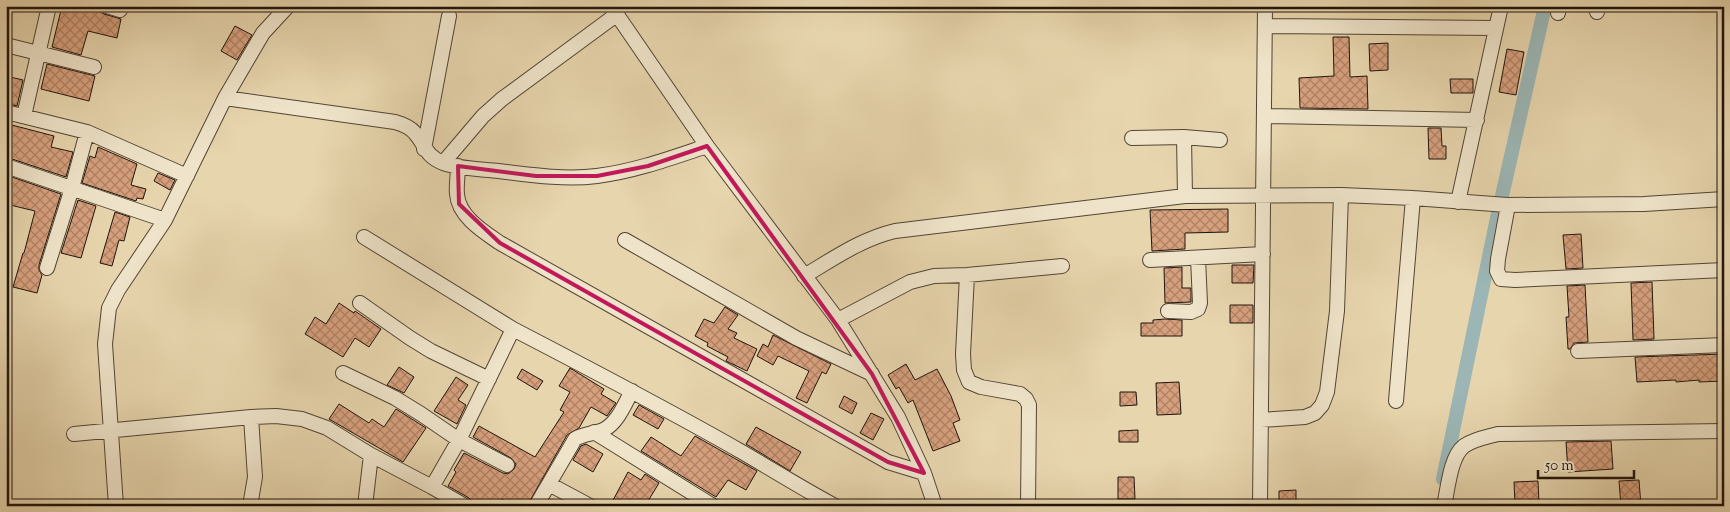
<svg xmlns="http://www.w3.org/2000/svg" width="1730" height="512" font-family="'Sorts Mill Goudy',serif">
	<defs>
		<pattern id="building-cross-hatch" width="8" height="8" patternUnits="userSpaceOnUse" patternTransform="scale(1.25)"><rect width="8" height="8" fill="#d7a07d"/><path d="M0 0l8 8M0 8l8-8" fill="none" stroke="#ae8165"/></pattern>
	</defs>
	<rect width="100%" height="100%" fill="#e7d5ad"/>
	<filter id="stains"><feTurbulence type="fractalNoise" baseFrequency=".004" numOctaves="4"/><feColorMatrix values="0 0 0 0 .2 0 0 0 0 .09 0 0 0 0 .02 0 0 0 .5 -.17"/></filter>
	<radialGradient id="worn" r=".72"><stop offset=".6" stop-color="#630" stop-opacity="0"/><stop offset="1" stop-color="#630" stop-opacity=".3"/></radialGradient>
	<g fill="none" stroke-linecap="round" stroke-linejoin="round">
		<path stroke="#9bb6b5" stroke-width="14" d="M1443,479L1497,218L1545,6"/>
	</g>
	<path fill="url(#building-cross-hatch)" stroke="#20150d" d="M62,6H93L98,7L100,12L104,14L121,19L117,38L88,31L81,55L52,47Z
		M235,26L252,35L237,60L221,51Z
		M1333,37H1349L1350,77L1367,76L1368,109L1300,108L1299,78L1334,76Z
		M1388,43V70L1370,71L1369,44Z
		M1507,49L1524,52L1516,95L1499,92Z
		M47,64L95,76L89,101L41,89Z
		M6,76L23,80L17,106L6,103Z
		M1450,79H1473V93H1451Z
		M12,125L54,136L51,147L73,152L66,177L6,157V148Z
		M1428,128H1441L1442,146H1446V159H1429Z
		M98,147L137,164L131,185L146,189L143,199L137,198L136,201L82,183L90,156L95,158Z
		M158,173L175,180L170,190L154,181Z
		M6,175L61,194L39,265V270L42,275L37,293L13,287L23,253H24L35,211L6,204Z
		M78,200L96,206L81,258L61,253Z
		M1228,209V232L1185,233V249L1152,251L1150,210Z
		M115,212L130,217L124,241L119,240L112,266L100,263Z
		M1581,234L1583,268L1566,269L1563,235Z
		M1232,265H1254L1253,283H1232Z
		M1182,267V288H1191V302L1165,303L1164,268Z
		M1652,282L1654,339L1633,340L1631,283Z
		M1585,285L1588,342L1574,343L1570,349H1568L1566,317H1569L1567,286Z
		M339,303L354,313L355,311L381,329L369,347L355,338L343,357L305,334L315,317L326,324Z
		M1230,305H1253V323H1230Z
		M725,307L738,315L728,329L737,333L734,338L757,349L747,371L726,361L728,357L707,346L708,343L695,336L704,319L714,323Z
		M1165,319L1182,320V336H1141V323H1153V320Z
		M773,335L831,364L826,374L822,372L807,403L796,398L809,371L778,356L773,365L757,356L763,344L768,347Z
		M1724,354V381L1699,382V380L1676,382V380L1637,382L1635,357Z
		M906,364L915,380L937,369L951,396L960,420L953,423L960,441L933,451L913,400L908,403L899,387L896,389L888,375Z
		M399,367L414,377L404,393L387,385Z
		M570,368L604,389L601,394L616,403L607,416L591,407L579,428L567,435L527,506H514L502,499L498,506H477L469,498L448,486L456,472L454,470L464,453L503,473L508,474L514,469L516,464L511,458L473,437L479,426L535,457L564,412L560,410L570,392L559,386Z
		M522,369L543,381L537,390L517,378Z
		M456,377L468,385L458,400L466,405L457,424L434,411Z
		M1179,382L1181,414L1157,415L1156,383Z
		M1120,392H1136L1137,405L1120,406Z
		M844,396L857,403L852,414L839,407Z
		M339,404L369,423L372,419L384,427L396,409L426,428L403,462L329,419Z
		M639,405L664,419L658,429L633,415Z
		M871,413L884,419L873,440L860,433Z
		M756,427L801,452L790,471L746,444Z
		M1138,430V442H1119V431Z
		M695,436L757,471L746,490L728,480L716,497L641,451L651,437L681,456Z
		M1611,441L1613,469L1568,472L1566,442Z
		M586,444L603,454L593,472L573,460L581,446Z
		M628,472L641,480L645,474L659,483L645,506H610Z
		M1118,477H1134L1135,499H1118Z
		M1639,480L1641,506H1621L1619,481Z
		M1538,481L1539,503L1515,504L1514,482Z
		M1296,490V506H1279V491Z"/>
	<g fill="none" stroke-linecap="round" stroke-linejoin="round">
		<g stroke="#524535" stroke-width="16">
			<path id="minor" d="M107,6L120,10
				M611,6L707,146L838,320L898,417L924,473L935,506
				M1597,12L1598,6
				M1558,13L1559,6
				M1265,26L1496,28
				M6,45L94,67
				M225,98L263,33L288,6
				M6,112L87,132L187,176
				M24,116L49,6
				M1264,116L1477,120
				M1184,137L1185,196
				M1132,138L1184,137L1220,140
				M424,149L449,16
				M443,163L483,116L502,99L616,15
				M6,166L165,220
				M458,166C458,175 456,185 457,194C458,216 484,232 500,243L888,462L924,473
				M1458,202L1501,6
				M1508,205L1498,259L1497,271L1501,279L1515,280L1724,270
				M364,237L513,329
				M625,240L796,338L872,374
				M1150,260L1263,254
				M47,268L72,188L87,132
				M967,275L963,354L964,370L969,382L981,387L1020,394L1026,399L1029,405L1028,506
				M804,276C833,259 861,239 895,231L1185,196L1341,195L1413,198L1507,205L1644,204L1724,199
				M360,303L410,338L431,351L489,379
				M1168,311L1191,312L1198,309L1200,303L1198,258
				M838,320L910,282L934,276L967,275L1062,266
				M1578,351L1724,345
				M343,373L395,398L421,414L459,440L507,465
				M1396,401L1413,198
				M1261,420L1305,417L1315,413L1322,405L1327,392L1337,311L1341,195
				M594,432L713,506
				M74,434L251,417L276,416L302,419L327,428L371,455L432,487L459,440L513,329C590,369 667,409 742,452C773,470 803,489 835,506
				M549,484L590,506
				M432,487L465,506
				M116,506L105,344L109,308L118,290L165,220L225,98L395,122C402,124 410,127 415,133C426,145 424,155 443,163C460,169 481,169 499,171C531,175 565,180 597,176C636,171 671,158 707,146
				M250,506L255,477L251,417
				M365,506L371,455
				M536,506L575,439C585,433 596,434 605,429C618,422 625,403 632,391
				M1260,506L1265,6
				M1444,506C1448,489 1450,457 1464,446C1474,439 1487,437 1498,434L1724,431"/>
		</g>
		<use href="#minor" stroke="#efe4ca" stroke-width="14"/>
	</g>
	<path fill="none" stroke="#c2185b" stroke-width="4" stroke-linejoin="round" d="M707,146L872,374L924,473L888,462L500,243L459,204L458,166L536,176H597L648,166Z"/>
	<rect width="1730" height="512" fill="none" stroke="#e7d5ad" stroke-width="25"/>
	<rect x="8" y="8" width="1715" height="497" fill="none" stroke="#20150d" stroke-width="2.5"/>
	<rect x="12" y="12" width="1705" height="487" fill="none" stroke="#20150d"/>
	<path d="M1538 470v8h96v-8" fill="none" stroke="#20150d" stroke-width="2.5"/>
	<text x="1545" y="470" font-size="15" fill="#20150d" stroke="#efe4ca" stroke-width="4" paint-order="stroke">50 m</text>
	<rect width="100%" height="100%" filter="url(#stains)"/>
	<rect width="100%" height="100%" fill="url(#worn)"/>
</svg>
